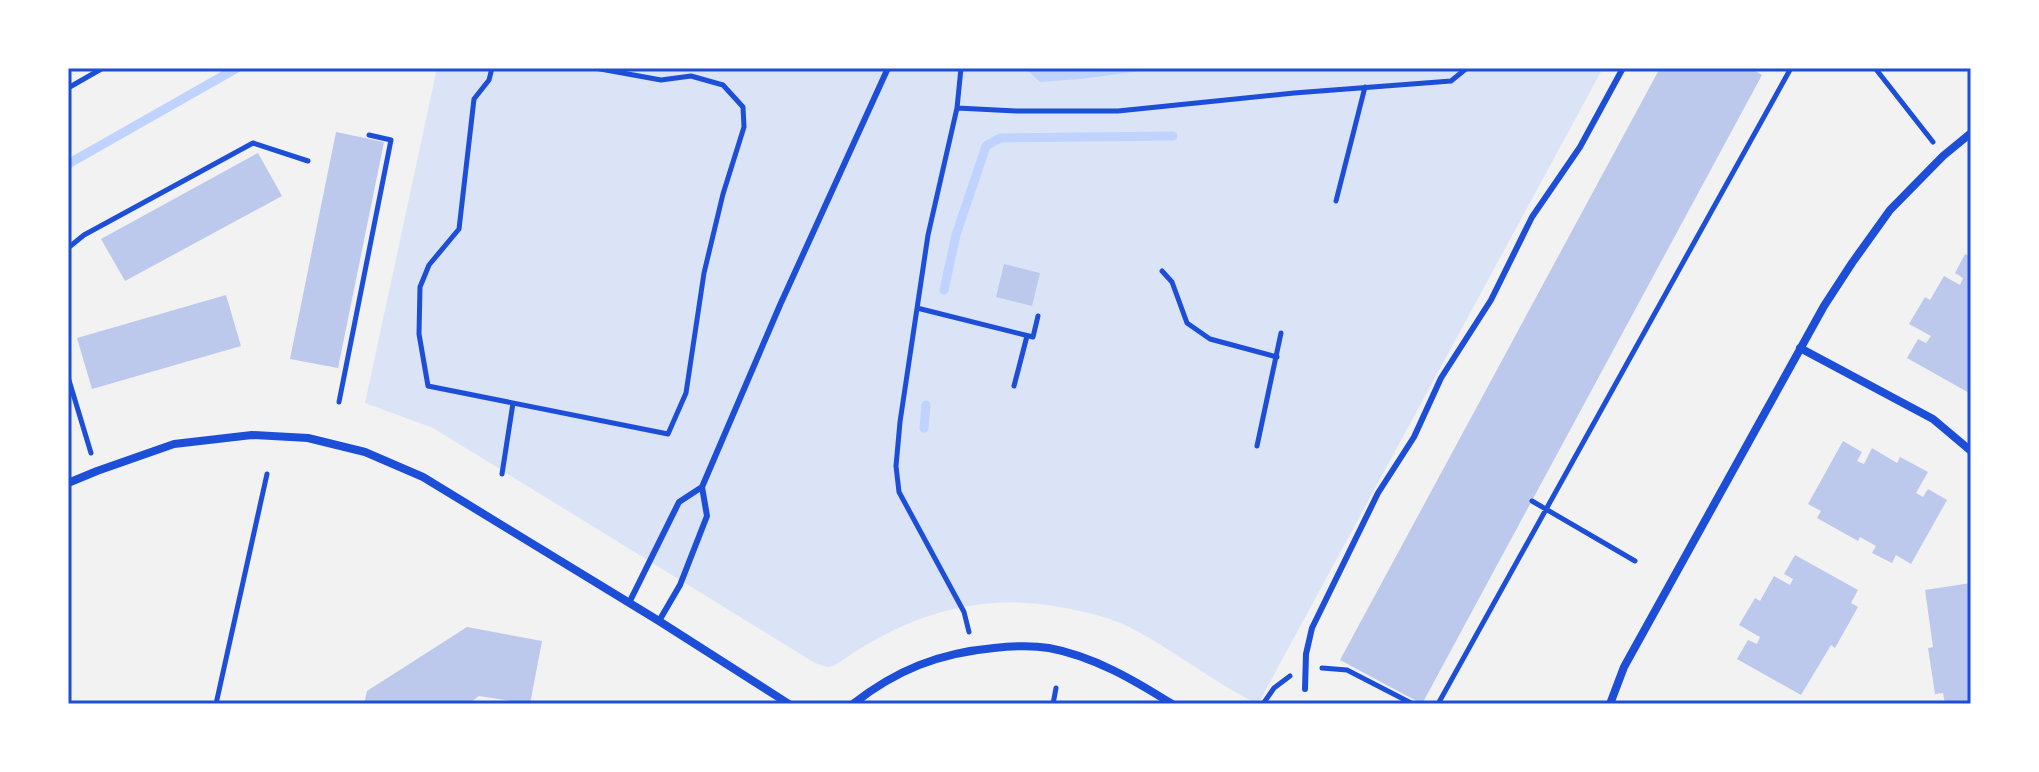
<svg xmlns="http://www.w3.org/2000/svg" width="2039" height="772" font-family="'Work Sans',sans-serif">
	<rect width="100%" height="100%" fill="#f2f2f2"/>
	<path fill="#dbe4f7" d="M437,68H1603L1258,704C1216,684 1175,651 1133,629C1115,619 1094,614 1075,610C984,589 908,613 834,666L827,667L815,663L433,428L365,403Z"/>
	<path fill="#bfd3fe" d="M1025,68H1162L1081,79L1040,82Z"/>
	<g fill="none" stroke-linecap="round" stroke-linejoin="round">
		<path stroke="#bfd3fe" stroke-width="9" d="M68,164L237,68
			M944,290L956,235L986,146L1000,138L1173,136
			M924,428L926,405"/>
	</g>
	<path fill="#bdc9ec" d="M1660,68H1750L1762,75L1422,704L1340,660Z
		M336,132L384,142L338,368L290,359Z
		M258,153L282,196L125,281L101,239Z
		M1965,254L1971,257V394L1907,358L1918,339L1926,343L1931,336L1909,324L1925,297L1930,300L1944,276L1960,285L1963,278L1955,273Z
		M1004,264L1040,273L1032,306L996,297Z
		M226,295L241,346L92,389L77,338Z
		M1843,441L1862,452L1857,461L1864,464L1872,448L1897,463L1900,457L1928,472L1916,493L1923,497L1928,489L1947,500L1911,564L1896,555L1892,563L1872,553L1876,546L1860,537L1858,541L1817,518L1821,511L1808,504Z
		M1795,555L1858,590L1851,603L1858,607L1835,648L1831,645L1801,695L1737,659L1748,640L1757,644L1760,637L1739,625L1755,598L1760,601L1774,576L1790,585L1793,579L1784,574Z
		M1971,583V704H1945L1943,693L1935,694L1928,648L1933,647L1925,590Z
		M467,627L542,641L530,704L479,696L468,704H364L367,691Z"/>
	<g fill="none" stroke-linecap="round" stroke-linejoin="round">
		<path stroke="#1d4ed8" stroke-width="5" d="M492,68L489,80L474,99L459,229L429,265L420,287L419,334L428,386L668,434L686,393L704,273L723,194L744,127L743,107L723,85L691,76L661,80L595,68
			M961,68L957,108L928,235L900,422L896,466L899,492L964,612L969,632
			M1875,68L1933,142
			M68,88L103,68
			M957,108L1016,111H1118L1294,93L1451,81L1467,68
			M1336,201L1365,87
			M68,248L84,235L253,143L308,161
			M1162,271L1172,282L1187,323L1210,339L1277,357
			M917,308L1033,337L1038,316
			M68,377L91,453
			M1014,386L1027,336
			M339,402L391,140L369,135
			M1257,446L1281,333
			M502,474L513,403
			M1532,501L1635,561
			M1322,668L1347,670L1413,704
			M216,704L267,474
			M1053,704L1056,688
			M1263,704L1274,688L1290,676
			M1438,704L1791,68"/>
		<path stroke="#1d4ed8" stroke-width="6" d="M629,603L679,502L702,487
			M659,621L680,585L707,516L702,487L780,305L888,68
			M1305,689L1306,654L1312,628L1378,493L1414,437L1441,378L1491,300L1532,217L1580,147L1623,68"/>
		<path stroke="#1d4ed8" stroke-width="8" d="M1800,348L1933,419L1971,451
			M68,483L97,471L174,444L252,435L308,438L365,452L423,477L659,621L789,704
			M853,704C896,670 939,653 994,648C1012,646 1031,645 1049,648C1093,656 1134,680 1172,704
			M1610,704L1624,667L1824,306L1852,263L1890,210L1943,156L1971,133"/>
	</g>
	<rect width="2039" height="772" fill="none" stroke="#ffffff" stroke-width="140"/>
	<rect x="70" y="70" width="1899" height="632" fill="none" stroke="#1d4ed8" stroke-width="3"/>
</svg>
